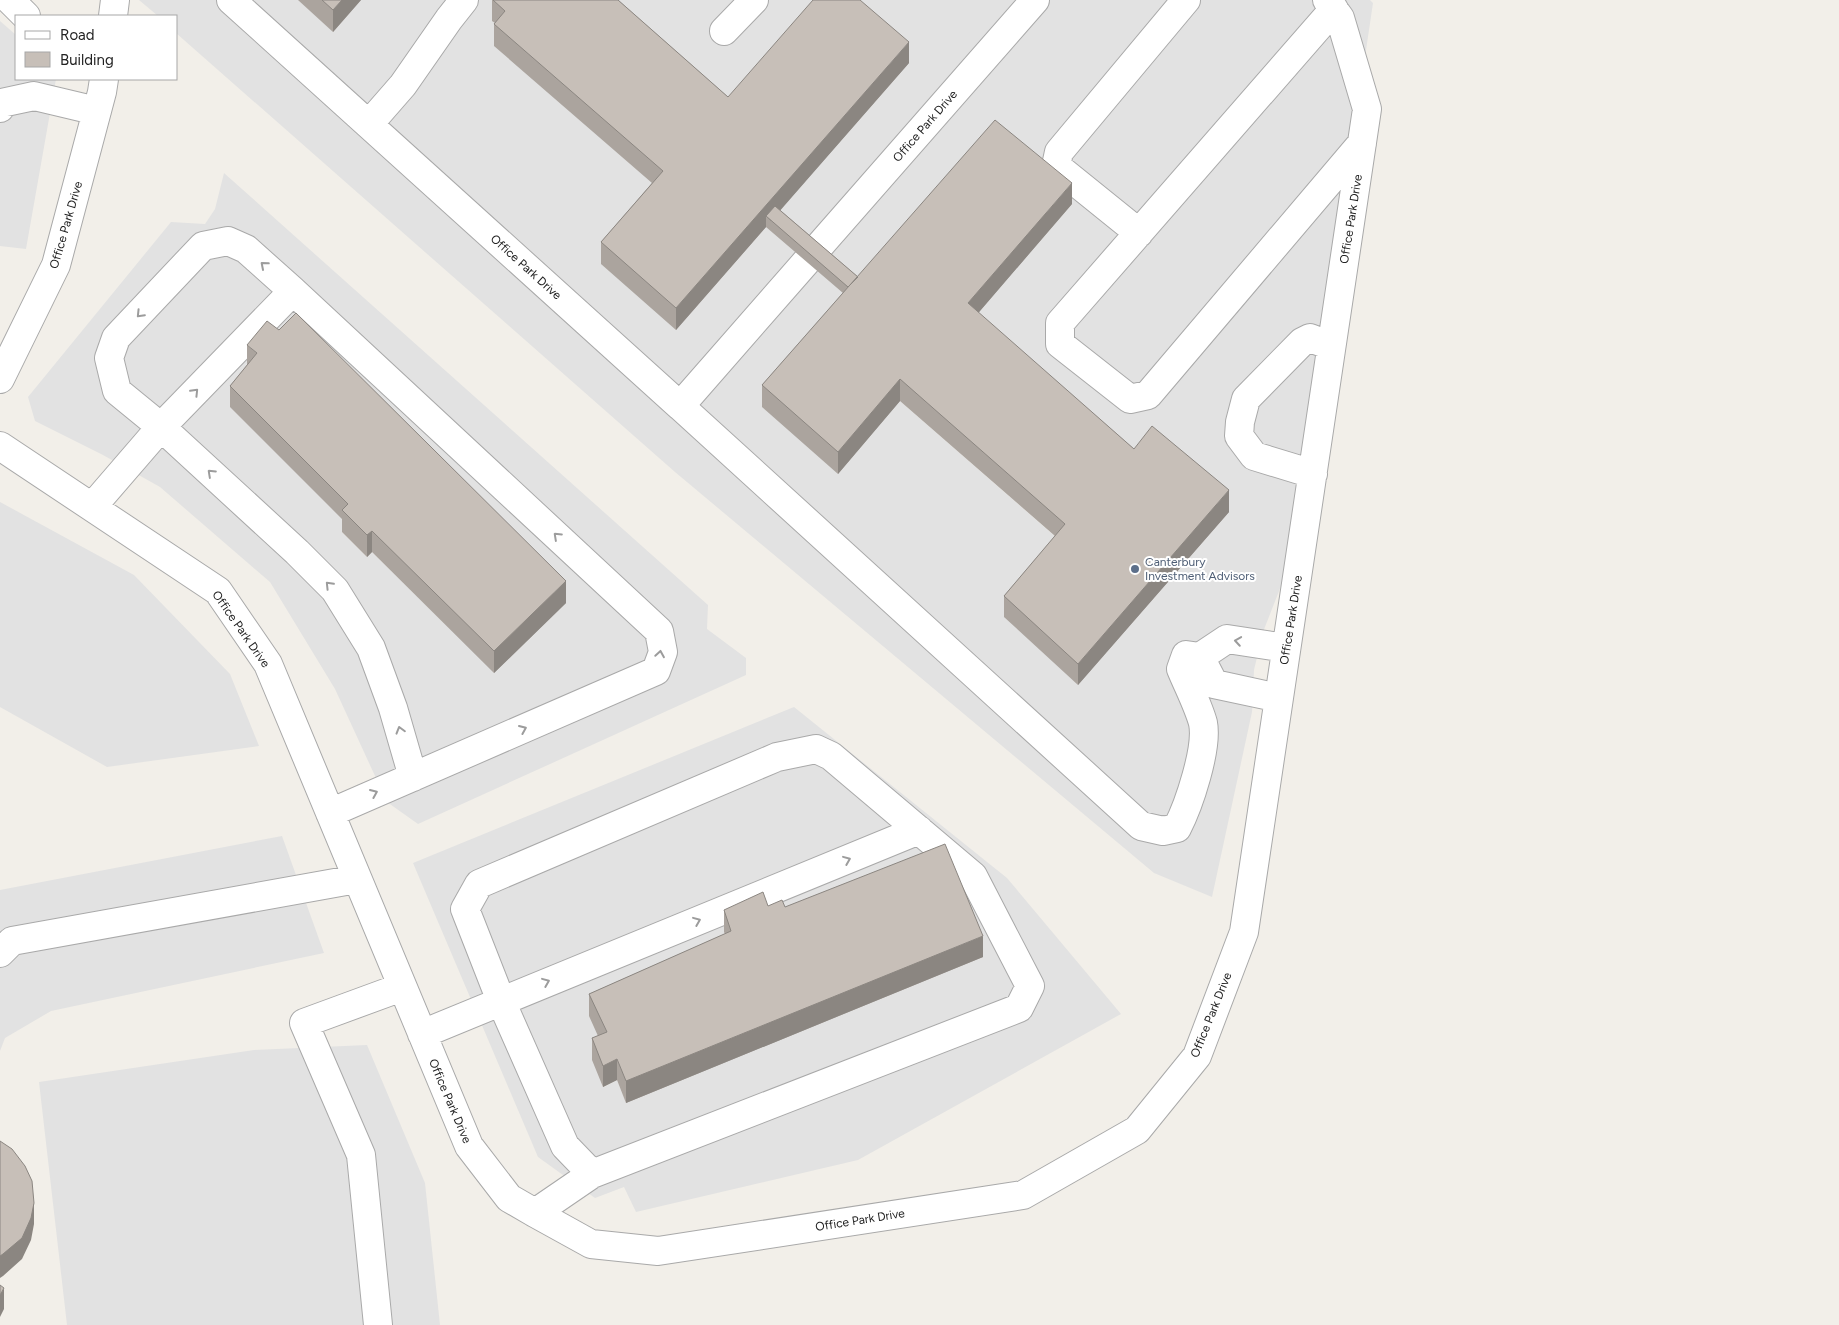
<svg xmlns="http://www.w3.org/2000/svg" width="1839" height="1325" font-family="Figtree,sans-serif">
	<rect width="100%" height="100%" fill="#f2efe9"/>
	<path fill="#e2e2e2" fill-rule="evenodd" d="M139,0H512L505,33L495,46L663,192L835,0H1370L1373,3L1290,563L1263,632L1254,670L1252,712L1212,897L1154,873L675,472L176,33V16H158ZM968,325L1134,470L1065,545L900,401Z
		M594,0H832L728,119Z
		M0,21L16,35V79H56L26,249L0,246Z
		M224,173L708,605L707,629L746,658V675L418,824L387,802L335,689L270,582L160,487L103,455L35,421L28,397L171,222L205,224L215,209ZM348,525L565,603L494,672L372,552L367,557L342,532Z
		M0,502L134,575L230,674L259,746L107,767L0,707Z
		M794,707L1007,878L1121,1014L858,1160L636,1212L624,1187L595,1198L538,1157L413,863ZM725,931L983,957L626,1102L617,1080L604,1087L607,1054L731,953Z
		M282,836L324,953L51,1011L5,1038L0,1051V890Z
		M367,1045L425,1183L440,1325H67L39,1082L254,1050Z"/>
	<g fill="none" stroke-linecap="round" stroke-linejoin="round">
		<g stroke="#a9a9a9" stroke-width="30">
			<path id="minor" d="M10,0L26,16
				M231,0L680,406L806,262
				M1334,9L1060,323V344L1130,399L1148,395L1362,143
				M113,16L115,0
				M724,31L754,0
				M0,108L1,103L34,96L97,111
				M369,124L403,85L449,19L464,0
				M1139,233L1056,166L1059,152L1186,0
				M815,251L1035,0
				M293,291L659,631L663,652L656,671L330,813
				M0,379L56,265L102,92L104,79
				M680,406L1141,826L1163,831L1177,828C1189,805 1208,748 1203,723C1198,705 1188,686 1181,669L1186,655L1200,657
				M0,446L218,591L268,664L469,1146L509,1198L535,1213L591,1244L658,1251L1023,1195L1137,1130L1197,1056L1244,932L1367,109L1340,18L1327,0
				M1313,474L1254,456L1239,436L1240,422L1246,399L1302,342L1310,338L1331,346
				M92,507L161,427L293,291L246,249L228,241L203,246L116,338L109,358L117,391L161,427L297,552L335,590L371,648L393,708L413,777
				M1279,698L1214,684L1200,657L1227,639L1286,648
				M0,953L12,941L357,879
				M422,1034L919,830
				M535,1213L592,1174L1019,1008L1030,986L973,876L831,756L816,749L777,757L479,884L465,909L501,1001L565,1146L592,1174
				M378,1325L361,1155L304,1023L402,987"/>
		</g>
		<use href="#minor" stroke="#fff" stroke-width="28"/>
	</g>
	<path fill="#aba49e" d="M298,0H361L333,32Z
		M492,0H618L728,97L909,63L780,210L858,277L1072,204L978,313L1134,449L1229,512L1078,685L1004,617V596L1055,536L900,401L838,474L762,407V385L843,293L766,227L676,330L601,264V242L652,183L494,46V24L495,23L492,21Z
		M247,345L566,603L494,673L372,552L367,557L342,532V519L230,407V386L247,365Z
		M768,906L785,907L983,957L626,1103L617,1080L603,1087L592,1060V1038L598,1036L589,1016V994L725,934L724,932V910Z"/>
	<path fill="#8b8681" d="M342,0H361L333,32V10Z
		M909,42V63L771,221L766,216V227L676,330V308Z
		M1072,183V204L968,325V303Z
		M900,379V401L838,474V452Z
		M1229,490V512L1078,685V664Z
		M372,531V552L367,557V535Z
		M566,581V603L494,673V651Z
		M983,936V957L626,1103V1081Z
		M617,1059V1080L603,1087V1066Z
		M34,1203V1224L31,1240L22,1259L3,1276L0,1278V1256Z
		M4,1288V1309L0,1317V1295Z"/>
	<path fill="#c7bfb8" stroke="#8b8681" d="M322,0H342L333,10Z
		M493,0H618L728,97L813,0H860L909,42L676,308L601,242L663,171L494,24L505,11Z
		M995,120L1072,183L968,303L1134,449L1152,426L1229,490L1078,664L1004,596L1065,524L900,379L838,452L762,385Z
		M775,206L858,277L848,287L766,216Z
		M296,313L566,581L494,651L372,531L367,535L342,510L348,504L230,386L257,353L247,345L267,321L279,330Z
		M945,844L983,936L626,1081L617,1059L603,1066L592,1038L607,1032L589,994L731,931L724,910L763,892L768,906L782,900L785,907Z
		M0,1141L12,1149L25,1166L32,1181L34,1203L31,1218L22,1238L3,1254L0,1256Z
		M0,1285L4,1288L0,1295Z"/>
	<defs><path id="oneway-chevron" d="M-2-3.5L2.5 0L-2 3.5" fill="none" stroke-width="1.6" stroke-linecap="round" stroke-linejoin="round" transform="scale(1.25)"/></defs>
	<g stroke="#9c9c9c">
		<use href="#oneway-chevron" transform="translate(264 265) rotate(-139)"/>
		<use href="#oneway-chevron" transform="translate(140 314) rotate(134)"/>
		<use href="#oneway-chevron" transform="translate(195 392) rotate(-46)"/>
		<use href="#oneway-chevron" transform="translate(211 473) rotate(-137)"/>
		<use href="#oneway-chevron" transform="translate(557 536) rotate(-137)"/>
		<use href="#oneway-chevron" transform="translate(329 585) rotate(-134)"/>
		<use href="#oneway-chevron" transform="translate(1238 641) rotate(-171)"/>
		<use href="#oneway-chevron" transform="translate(660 654) rotate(-81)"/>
		<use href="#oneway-chevron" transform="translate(523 729) rotate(-23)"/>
		<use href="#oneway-chevron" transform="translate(400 730) rotate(-106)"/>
		<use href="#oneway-chevron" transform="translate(374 793) rotate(-23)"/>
		<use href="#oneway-chevron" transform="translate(847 860) rotate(-22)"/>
		<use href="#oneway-chevron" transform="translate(697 921) rotate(-22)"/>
		<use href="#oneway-chevron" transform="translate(546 982) rotate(-22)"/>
	</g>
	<circle fill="#5c6f8a" stroke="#fff" stroke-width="2" cx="1135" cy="569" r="5"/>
	<g text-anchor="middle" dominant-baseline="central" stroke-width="4" stroke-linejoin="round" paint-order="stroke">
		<g font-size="12" fill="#222" stroke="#fff">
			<text transform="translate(925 126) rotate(-49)">Office Park Drive</text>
			<text transform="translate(1351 219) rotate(-81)">Office Park Drive</text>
			<text transform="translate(66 225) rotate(-74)">Office Park Drive</text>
			<text transform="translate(526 267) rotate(42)">Office Park Drive</text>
			<text transform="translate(1291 620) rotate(-81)">Office Park Drive</text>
			<text transform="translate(241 629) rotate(55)">Office Park Drive</text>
			<text transform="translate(1211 1015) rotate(-68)">Office Park Drive</text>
			<text transform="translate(450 1101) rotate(67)">Office Park Drive</text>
			<text transform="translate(860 1220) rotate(-9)">Office Park Drive</text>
		</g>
		<g font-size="12" fill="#4e5e75" stroke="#fff" text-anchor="start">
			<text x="1145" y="562">Canterbury<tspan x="1145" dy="14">Investment Advisors</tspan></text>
		</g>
	</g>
	<rect x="15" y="15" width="162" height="65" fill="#ffffff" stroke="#a7a7a7"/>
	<rect x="25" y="31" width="25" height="8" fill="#ffffff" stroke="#a7a7a7"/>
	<text x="60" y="40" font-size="15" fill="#222222">Road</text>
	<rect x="25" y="52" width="25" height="15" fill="#c7bfb8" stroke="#a7a7a7"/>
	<text x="60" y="65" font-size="15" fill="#222222">Building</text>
</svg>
